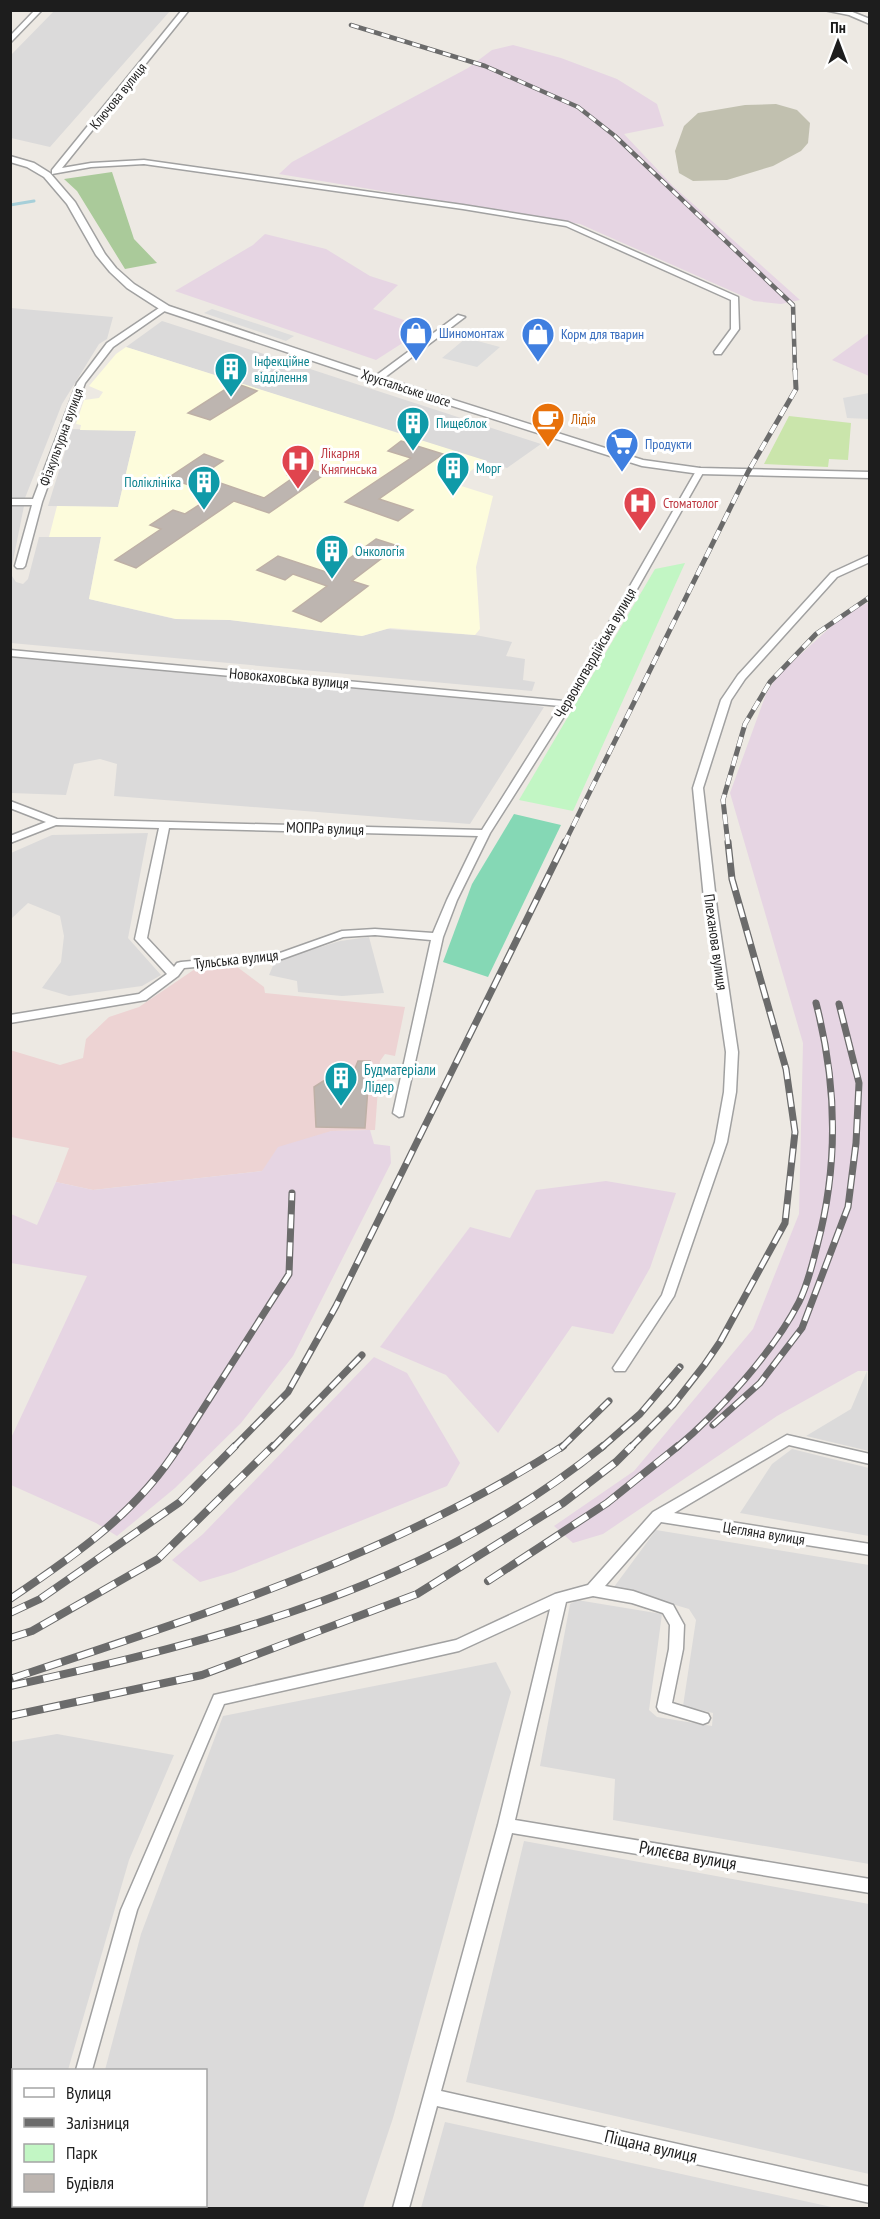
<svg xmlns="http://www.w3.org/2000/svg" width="880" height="2219" font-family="'PT Sans Narrow',sans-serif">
	<rect width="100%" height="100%" fill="#ede9e3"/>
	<path fill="#dbdada" d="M54,11H170L50,147L11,138L10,56Z
		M11,308L113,317L107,339L99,344L62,404L25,498H11Z
		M162,321L193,331L541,444L507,468L126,347Z
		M72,429L136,431L118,507L48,506Z
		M11,506H24L11,571L10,506Z
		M39,537H101L89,599L175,619L230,620L362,636L387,629L475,635L512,642L506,656L525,659L523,680L535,682L532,691L11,643L10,573L16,582L23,584L28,579Z
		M11,657L512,702L544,707L470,824L114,796L117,764L100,759L74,764L66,795L11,793Z
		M148,833L128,938L161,975L142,986L69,996L42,988L61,962L64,936L60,916L28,903L11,919V853L52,835Z
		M369,937L384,993L342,996L298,992L297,981L269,975L275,961L340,941Z
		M867,1371L869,1451L806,1436L851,1409Z
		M792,1449L869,1468V1536L740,1513L772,1464Z
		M656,1530L869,1565V1864L613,1820L615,1779L540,1766L570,1604L577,1600L662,1614L649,1710L657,1717L712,1726L713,1713L683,1706L696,1620L689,1609L614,1587Z
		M496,1662L511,1692L393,2118L363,2208H64L65,2206H206V2070H105L141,1934L223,1716Z
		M57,1734L174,1755L129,1860L68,2070H14L13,2169L10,2168L11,1742Z
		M524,1841L869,1904V2174L466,2082Z
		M445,2122L836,2208H421Z"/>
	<path fill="#edd3d3" d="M219,966H236L264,987L265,993L405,1007L395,1056L385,1054L380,1061L375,1130L331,1131L262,1171L93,1190L56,1182L69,1148L11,1137L10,1050L60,1065L83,1058L86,1039L109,1017L139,1007L195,969Z"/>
	<path fill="#e6d5e3" d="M513,45L561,58L617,79L657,104L664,126L624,134L673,186L800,300L781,304L754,301L580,224L279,174L292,162L468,68L492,50Z
		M265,234L326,249L370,276L398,285L373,309L426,328L376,360L175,291L253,245Z
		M869,333V376L832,360Z
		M869,602V1371H858L777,1416L603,1534L573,1543L554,1526L634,1471L753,1329L799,1214L803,1043L730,793L766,694L778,675L847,612Z
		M370,1130L374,1144L390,1146L391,1163L293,1356L241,1423L175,1488L117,1536L96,1523L11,1485V1438L87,1276L11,1263V1214L37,1225L56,1182L93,1190L262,1171L278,1147L331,1131Z
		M606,1181L676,1193L650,1268L613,1334L572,1326L498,1433L446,1375L380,1347L470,1227L510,1238L536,1190Z
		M374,1357L407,1373L460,1463L447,1486L234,1572L200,1582L172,1560L203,1534Z"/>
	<path fill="#fdfcdc" d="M126,347L484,460L455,484L493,496L476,567L480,629L475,635L390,628L362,636L230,620L176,619L89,599L101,537H49L57,506L118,507L136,431L80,430L81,425L76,424L84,400L99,398L103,392L89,386L116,354Z"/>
	<path fill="#c1c0af" d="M776,104L797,110L810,123L808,143L801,151L773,166L727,180L693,181L679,173L675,151L684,126L698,113L745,105Z"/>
	<path fill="#cae5ab" d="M789,416L851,423L848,460L829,459L828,467L764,464Z"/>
	<path fill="#aaca9a" d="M112,172L134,239L157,263L125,269L77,191L64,179Z"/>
	<path fill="#c2f6c4" d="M685,563L573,811L519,800L655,569Z"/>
	<path fill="#85d8b5" d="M514,814L561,825L488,977L443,962L472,884Z"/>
	<path fill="#ddd" d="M212,309L294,336L286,341L204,313Z
		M466,338L500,347L477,367L442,358Z
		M869,393V419L847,418L843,398Z"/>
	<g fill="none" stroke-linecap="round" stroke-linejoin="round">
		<path stroke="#a6cfd9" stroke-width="3" d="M10,205L34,201"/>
	</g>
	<path fill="#bdb5b0" stroke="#beb0a6" stroke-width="1.5" d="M235,383L257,391L210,420L188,413Z
		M401,441L443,454L379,499L413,510L398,521L345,502L411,458L388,451Z
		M204,454L223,461L200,476L264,498L294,477L288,475L301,466L325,474L269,513L234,501L136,568L115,560L161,529L150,525L173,510L185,514L216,494L168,478Z
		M376,539L398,546L352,581L368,586L321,622L293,611L327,586L293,574L285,580L257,570L278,556L329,573Z
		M358,1061H370L365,1128L316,1127L314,1087L328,1078H351Z"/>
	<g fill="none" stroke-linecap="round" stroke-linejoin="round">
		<g stroke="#a1a1a1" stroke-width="3">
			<path id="minor" d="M35,10H42L10,43V36Z
				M182,10H189L62,168L91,163L144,160L463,205L568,222L738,297L739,329L721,354H715L714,352L731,329V300L566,226L463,209L144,164L91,167L52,174V170Z
				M824,10L850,11L870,19V24L849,15Z
				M162,306L169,308L113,347L85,383L42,502L25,566L23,568H17L15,566L32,505H10V499H33L77,383L107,343Z
				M458,315L465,317L380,381H374V377Z
				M700,468L704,471L572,704L490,833L457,900L443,937L403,1116L399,1117L393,1113L431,940L375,935L343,937L282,959L184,968L178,976L146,1000L10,1023V1015L139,994L167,974L135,939L159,828L56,825L10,843V836L46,822L10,808V801L57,819L482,830L560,706L10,656V650L564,701L696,471ZM169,828L478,836L447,900L433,933L375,929L342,931L280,953L181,962L177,963L174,967L147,938Z
				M870,555V562L837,577L745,679L731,700L703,788L717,909L738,1052L736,1092L727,1142L674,1296L625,1371H615L613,1368L615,1365L662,1295L715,1142L724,1092L726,1052L705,909L693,788L721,700L738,675L831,573Z
				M787,1435L870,1454V1464L789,1445L674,1513L870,1544V1555L661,1522L605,1586L633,1591L673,1605L684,1625L683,1649L672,1703L708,1714L710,1718L708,1722L703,1724L659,1711L657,1707L669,1649L670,1625L663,1613L632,1603L593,1596L566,1602L515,1820L870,1879V1893L512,1833L441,2091L870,2187V2203L437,2106L409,2208H393L498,1825L550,1609L459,1651L224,1704L137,1910L92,2070H76L121,1910L214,1695L456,1640L555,1594L588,1585L653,1512Z
				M36,2206H54L53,2208H36Z"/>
		</g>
		<g stroke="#a1a1a1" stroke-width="3">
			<path id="tertiary" d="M10,156L34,163L50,173L75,202L105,254L116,268L134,284L169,306L381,377L643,460L700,468L870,472V478L700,474L642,466L373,381L161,310L127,288L110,272L96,255L67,204L44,177L27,167L10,162Z"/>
		</g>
		<use href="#minor" fill="#fff" fill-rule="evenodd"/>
		<use href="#tertiary" fill="#fff" fill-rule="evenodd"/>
		<g stroke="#6b6b6b" stroke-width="4.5">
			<path id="rail-far3" d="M351,25L485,66L578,107L615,136L793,305L795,371"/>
		</g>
		<g stroke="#6b6b6b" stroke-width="5">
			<path id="rail-far2" d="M564,844L748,472L796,389L795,369
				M728,844L723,800L745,724L770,682L816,634L870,597"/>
		</g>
		<g stroke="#6b6b6b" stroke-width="7">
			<path id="rail-far1" d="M713,1425L760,1383L802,1328L848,1207L856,1143L859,1083L839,1004
				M178,1448L289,1274L292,1193
				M233,1448L288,1392L336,1306L565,842
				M272,1448L362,1355
				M561,1448L609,1401
				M601,1448L640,1414L680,1367
				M630,1448L673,1405L705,1364L720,1342L785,1223L795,1132L786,1069L732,879L728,842
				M676,1448C718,1413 774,1351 799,1302C808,1284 812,1265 817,1246C839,1164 837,1084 816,1003"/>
		</g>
		<g stroke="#6b6b6b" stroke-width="8">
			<path id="rail" d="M488,1581L607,1503L678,1446
				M10,1599C75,1555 136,1514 179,1446
				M10,1613L40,1599L180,1502L235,1446
				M10,1638L32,1631L158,1559L273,1446
				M13,1678C201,1616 395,1554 563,1446
				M10,1686C222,1640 431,1586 603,1446
				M10,1716L202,1675L417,1594L563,1503L616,1462L632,1446"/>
		</g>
		<use href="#rail-far3" stroke="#fff" stroke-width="3" stroke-dasharray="8" stroke-linecap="butt"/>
		<use href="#rail-far2" stroke="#fff" stroke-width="4" stroke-dasharray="10" stroke-linecap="butt"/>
		<use href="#rail-far1" stroke="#fff" stroke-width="4.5" stroke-dasharray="14" stroke-linecap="butt"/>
		<use href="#rail" stroke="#fff" stroke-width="6" stroke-dasharray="17" stroke-linecap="butt"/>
	</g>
	<defs>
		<g id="shop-pin" transform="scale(1.725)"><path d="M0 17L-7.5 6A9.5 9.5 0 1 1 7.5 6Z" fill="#3f7fe0" stroke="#fff"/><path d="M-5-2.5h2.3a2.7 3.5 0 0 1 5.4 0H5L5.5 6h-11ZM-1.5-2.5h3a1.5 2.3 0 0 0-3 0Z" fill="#fff"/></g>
		<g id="building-pin" transform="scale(1.725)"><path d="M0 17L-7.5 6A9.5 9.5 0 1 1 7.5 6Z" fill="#0f9aa8" stroke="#fff"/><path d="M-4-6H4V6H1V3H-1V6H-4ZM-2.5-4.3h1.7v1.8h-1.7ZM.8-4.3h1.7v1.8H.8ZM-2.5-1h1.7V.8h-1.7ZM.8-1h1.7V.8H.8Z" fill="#fff"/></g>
		<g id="cafe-pin" transform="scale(1.725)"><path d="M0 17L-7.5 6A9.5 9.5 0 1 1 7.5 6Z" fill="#e8710a" stroke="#fff"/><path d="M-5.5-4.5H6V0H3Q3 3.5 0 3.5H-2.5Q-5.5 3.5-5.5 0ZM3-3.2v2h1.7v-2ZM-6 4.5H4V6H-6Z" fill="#fff"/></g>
		<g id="supermarket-pin" transform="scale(1.725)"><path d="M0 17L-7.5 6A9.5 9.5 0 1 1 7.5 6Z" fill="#3f7fe0" stroke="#fff"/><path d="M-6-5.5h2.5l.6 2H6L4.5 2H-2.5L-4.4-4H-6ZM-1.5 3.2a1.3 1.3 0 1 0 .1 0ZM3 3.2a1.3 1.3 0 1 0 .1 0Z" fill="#fff"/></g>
		<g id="hospital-pin" transform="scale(1.725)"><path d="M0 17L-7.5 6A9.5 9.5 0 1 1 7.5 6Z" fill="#e0444e" stroke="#fff"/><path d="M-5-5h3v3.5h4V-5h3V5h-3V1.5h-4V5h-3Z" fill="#fff"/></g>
	</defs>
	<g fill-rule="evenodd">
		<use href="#shop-pin" x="416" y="333"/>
		<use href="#shop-pin" x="538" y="334"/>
		<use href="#building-pin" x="231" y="369"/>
		<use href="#cafe-pin" x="548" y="419"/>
		<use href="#building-pin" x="413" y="423"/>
		<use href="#supermarket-pin" x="622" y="444"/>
		<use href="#hospital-pin" x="298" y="461"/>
		<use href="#building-pin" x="453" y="468"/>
		<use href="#building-pin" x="204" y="482"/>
		<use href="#hospital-pin" x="640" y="503"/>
		<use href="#building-pin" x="332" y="551"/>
		<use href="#building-pin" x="341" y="1078"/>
	</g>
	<g text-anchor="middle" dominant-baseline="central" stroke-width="6" stroke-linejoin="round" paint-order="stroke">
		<g font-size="14" fill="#1d1d1d" stroke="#fff">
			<text transform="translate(118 96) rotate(-51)">Ключова вулиця</text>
			<text transform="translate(406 388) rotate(18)">Хрустальське шосе</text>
			<text transform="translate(61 437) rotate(-70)">Фізкультурна вулиця</text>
		</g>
		<g font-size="14" fill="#366cbe" stroke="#fff" text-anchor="start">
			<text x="439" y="333">Шиномонтаж</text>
			<text x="561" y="334">Корм для тварин</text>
			<text x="645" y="444">Продукти</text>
		</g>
		<g font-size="14" fill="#0d838f" stroke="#fff" text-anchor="start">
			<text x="254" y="361">Інфекційне<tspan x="254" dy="16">відділення</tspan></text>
			<text x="436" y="423">Пищеблок</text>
			<text x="476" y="468">Морг</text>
			<text x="181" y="482" text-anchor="end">Поліклініка</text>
			<text x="355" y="551">Онкологія</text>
		</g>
		<g font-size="14" fill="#c56008" stroke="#fff" text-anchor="start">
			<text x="571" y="419">Лідія</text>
		</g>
		<g font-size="14" fill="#be3a42" stroke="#fff" text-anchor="start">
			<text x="321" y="453">Лікарня<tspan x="321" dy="16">Княгинська</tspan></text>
			<text x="663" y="503">Стоматолог</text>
		</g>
		<g font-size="15" fill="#1d1d1d" stroke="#fff">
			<text transform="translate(595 653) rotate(-60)">Червоногвардійська вулиця</text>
			<text transform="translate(289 678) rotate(5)">Новокаховська вулиця</text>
			<text transform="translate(325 828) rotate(2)">МОПРа вулиця</text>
			<text transform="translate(716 942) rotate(82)">Плеханова вулиця</text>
			<text transform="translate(236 959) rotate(-6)">Тульська вулиця</text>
			<text transform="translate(764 1533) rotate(9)">Цегляна вулиця</text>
		</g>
		<g font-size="15" fill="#0d838f" stroke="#fff" text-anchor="start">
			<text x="364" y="1069">Будматеріали<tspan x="364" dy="17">Лідер</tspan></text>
		</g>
		<g font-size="18" fill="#1d1d1d" stroke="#fff">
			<text transform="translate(688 1855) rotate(10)">Рилєєва вулиця</text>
			<text transform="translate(651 2146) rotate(13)">Піщана вулиця</text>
		</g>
	</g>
	<rect width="880" height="2219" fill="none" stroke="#1d1d1d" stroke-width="24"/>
	<rect x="12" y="2069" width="195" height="138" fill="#ffffff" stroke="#a5a5a5" stroke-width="1.5"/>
	<rect x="24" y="2088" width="30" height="9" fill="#ffffff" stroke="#a5a5a5" stroke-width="1.5"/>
	<text x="66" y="2099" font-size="18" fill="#1d1d1d">Вулиця</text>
	<rect x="24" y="2118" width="30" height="9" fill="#6b6b6b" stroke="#a5a5a5" stroke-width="1.5"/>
	<text x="66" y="2129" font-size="18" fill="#1d1d1d">Залізниця</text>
	<rect x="24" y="2144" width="30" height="18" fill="#c2f6c4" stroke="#a5a5a5" stroke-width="1.5"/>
	<text x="66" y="2159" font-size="18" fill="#1d1d1d">Парк</text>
	<rect x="24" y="2174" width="30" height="18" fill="#bdb5b0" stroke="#a5a5a5" stroke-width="1.5"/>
	<text x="66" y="2189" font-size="18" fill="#1d1d1d">Будівля</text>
	<g transform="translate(838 42)" stroke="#ffffff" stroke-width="4.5" paint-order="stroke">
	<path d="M0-4.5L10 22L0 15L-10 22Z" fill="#1d1d1d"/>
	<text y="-9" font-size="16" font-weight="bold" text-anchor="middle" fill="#1d1d1d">Пн</text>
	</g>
</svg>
